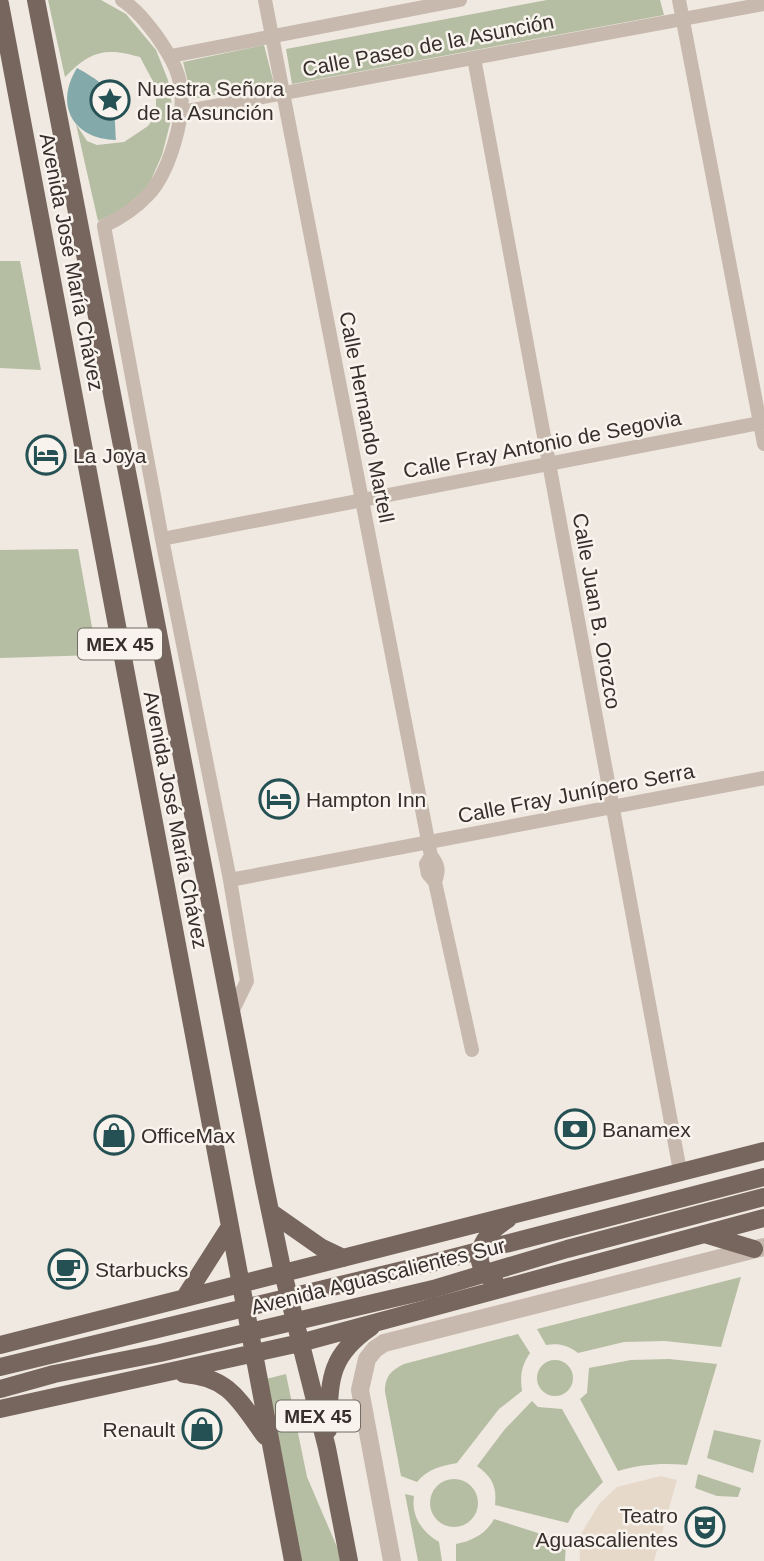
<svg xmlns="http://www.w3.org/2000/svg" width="764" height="1561" font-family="Helvetica,sans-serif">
	<rect width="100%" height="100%" fill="#f0e9e1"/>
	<path fill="#b5bea2" d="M48,0H101L126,14L156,50L168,80L173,112L162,155L148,187L120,211L98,221L76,124L87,141L97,145L124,142L148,126L156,115V87L140,57C105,47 90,51 65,77Z
		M547,0H660L664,15L292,84L286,49Z
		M264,45L274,84L192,99L183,62Z
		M0,261H20L41,370L0,368Z
		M78,549L97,655L0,658V550Z
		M741,1277L721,1347L665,1341L624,1342L578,1353C567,1345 559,1343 546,1345L537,1329Z
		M518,1334L530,1353C521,1366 520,1376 522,1391L499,1409L457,1463C440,1466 428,1469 417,1482L401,1476L385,1392C385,1377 390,1371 404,1364Z
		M669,1359L717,1364L687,1465C663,1463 642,1464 618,1471L580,1399L587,1393L589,1368L631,1360Z
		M537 1378a18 18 0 1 1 36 0a18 18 0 1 1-36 0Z
		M286,1374L307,1477L343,1561H299L266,1379Z
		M532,1401L538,1407L562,1409L603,1482L575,1510L568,1523L495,1505C497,1486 492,1477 477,1466L505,1429Z
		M714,1430L761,1440L753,1473L707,1458Z
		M698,1474L741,1488L738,1497L717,1496L695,1488Z
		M430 1503a24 24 0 1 1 48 0a24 24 0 1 1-48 0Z
		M405,1494L414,1496C411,1516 422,1532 439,1542L442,1561H418Z
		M494,1519L566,1542L565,1561H456V1544C472,1541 486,1534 494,1519Z"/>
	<path fill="#e6d9ca" d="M661,1476L677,1480L654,1561H580L579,1537L600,1503L617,1487Z"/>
	<path fill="#83a9aa" d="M77,68C116,89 114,98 116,140C73,139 54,105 77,68Z"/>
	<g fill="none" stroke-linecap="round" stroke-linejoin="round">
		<path stroke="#c7b9ae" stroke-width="14" d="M122,0C136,9 146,22 156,35C167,51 179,69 181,89C185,118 169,173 148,195C135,209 121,218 104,226L162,539L230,880L247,981L233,1010
			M265,0L431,856C439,865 439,871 435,882
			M679,0L764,444
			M171,56L460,0
			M474,58L680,1171
			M182,112L764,4
			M162,539L764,422
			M431,856L426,864L428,874L435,882L472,1050
			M230,880L764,778"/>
		<path stroke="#c7b9ae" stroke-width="18" d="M392,1561L360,1390L367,1359L375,1349L384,1343L764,1247"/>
		<path stroke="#77665e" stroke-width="18" d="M36,0L264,1182L283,1273L327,1448L349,1561
			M0,4L293,1561
			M272,1213L322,1248L343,1258
			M704,1234L754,1249
			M495,1282C465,1260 484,1234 508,1219
			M185,1297L229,1228
			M0,1345L764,1151
			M184,1374C230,1377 240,1402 265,1436
			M0,1409L300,1343L764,1218
			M328,1430C330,1382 327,1357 371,1327"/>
		<path stroke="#77665e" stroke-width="18" d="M0,1367L436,1262L764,1177
			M0,1389L54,1374L160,1353L433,1289L567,1249L764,1197"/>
	</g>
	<defs>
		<g id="sight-ring" transform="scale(2.0125)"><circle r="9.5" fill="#f8f3ed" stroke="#255154" stroke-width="1.5"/><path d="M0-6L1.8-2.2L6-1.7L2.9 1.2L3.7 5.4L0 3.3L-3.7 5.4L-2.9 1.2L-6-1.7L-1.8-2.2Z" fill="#255154"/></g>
		<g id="hotel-ring" transform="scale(2.0125)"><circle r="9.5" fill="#f8f3ed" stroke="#255154" stroke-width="1.5"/><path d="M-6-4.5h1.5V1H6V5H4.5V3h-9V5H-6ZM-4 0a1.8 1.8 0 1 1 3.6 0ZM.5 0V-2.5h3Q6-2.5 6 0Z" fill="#255154"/></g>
		<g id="bank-ring" transform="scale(2.0125)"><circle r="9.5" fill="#f8f3ed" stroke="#255154" stroke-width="1.5"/><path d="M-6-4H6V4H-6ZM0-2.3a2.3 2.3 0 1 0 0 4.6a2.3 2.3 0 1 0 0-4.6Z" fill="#255154"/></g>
		<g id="shop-ring" transform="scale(2.0125)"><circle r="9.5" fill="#f8f3ed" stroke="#255154" stroke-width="1.5"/><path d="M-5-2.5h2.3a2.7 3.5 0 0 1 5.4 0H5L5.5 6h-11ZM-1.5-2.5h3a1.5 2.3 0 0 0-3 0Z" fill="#255154"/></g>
		<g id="cafe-ring" transform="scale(2.0125)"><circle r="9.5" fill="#f8f3ed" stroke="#255154" stroke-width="1.5"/><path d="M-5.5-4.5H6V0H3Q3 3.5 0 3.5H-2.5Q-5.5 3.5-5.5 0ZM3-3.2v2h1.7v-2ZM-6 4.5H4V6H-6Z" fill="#255154"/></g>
		<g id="theatre-ring" transform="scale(2.0125)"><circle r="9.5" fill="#f8f3ed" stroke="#255154" stroke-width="1.5"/><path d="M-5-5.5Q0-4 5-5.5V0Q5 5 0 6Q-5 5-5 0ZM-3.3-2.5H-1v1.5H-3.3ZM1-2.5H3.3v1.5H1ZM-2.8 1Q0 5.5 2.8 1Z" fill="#255154"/></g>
	</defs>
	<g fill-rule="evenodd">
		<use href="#sight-ring" x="110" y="100"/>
		<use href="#hotel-ring" x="46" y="455"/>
		<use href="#hotel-ring" x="279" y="799"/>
		<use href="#bank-ring" x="575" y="1129"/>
		<use href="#shop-ring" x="114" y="1135"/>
		<use href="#cafe-ring" x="68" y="1269"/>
		<use href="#shop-ring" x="202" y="1429"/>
		<use href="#theatre-ring" x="705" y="1527"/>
	</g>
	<g text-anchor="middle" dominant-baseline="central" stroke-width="5" stroke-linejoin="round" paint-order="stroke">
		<g fill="#f8f3ed" stroke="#716a65" stroke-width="2">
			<rect x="78" y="628.5" width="84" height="31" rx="5"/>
			<rect x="276" y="1400.5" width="84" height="31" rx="5"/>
		</g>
		<g font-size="19" font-weight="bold" fill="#372f2b">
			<text x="120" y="644">MEX 45</text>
			<text x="318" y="1416">MEX 45</text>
		</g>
		<g font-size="21" fill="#372f2b" stroke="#f8f3ed">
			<text transform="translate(428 45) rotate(-11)">Calle Paseo de la Asunción</text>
			<text transform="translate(72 262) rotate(79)">Avenida José María Chávez</text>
			<text transform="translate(367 417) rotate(79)">Calle Hernando Martell</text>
			<text transform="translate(542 444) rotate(-11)">Calle Fray Antonio de Segovia</text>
			<text transform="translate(597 611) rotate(80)">Calle Juan B. Orozco</text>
			<text transform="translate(576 793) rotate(-11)">Calle Fray Junípero Serra</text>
			<text transform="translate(176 820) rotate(79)">Avenida José María Chávez</text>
			<text transform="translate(378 1276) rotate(-14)">Avenida Aguascalientes Sur</text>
		</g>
		<g font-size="21" fill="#372f2b" stroke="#f8f3ed" text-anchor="start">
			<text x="137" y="88">Nuestra Señora<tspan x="137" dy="24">de la Asunción</tspan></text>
			<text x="73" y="455">La Joya</text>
			<text x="306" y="799">Hampton Inn</text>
			<text x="602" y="1129">Banamex</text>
			<text x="141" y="1135">OfficeMax</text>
			<text x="95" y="1269">Starbucks</text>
			<text x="175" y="1429" text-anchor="end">Renault</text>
			<text x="678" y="1515" text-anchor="end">Teatro<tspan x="678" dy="24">Aguascalientes</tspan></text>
		</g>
	</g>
</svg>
